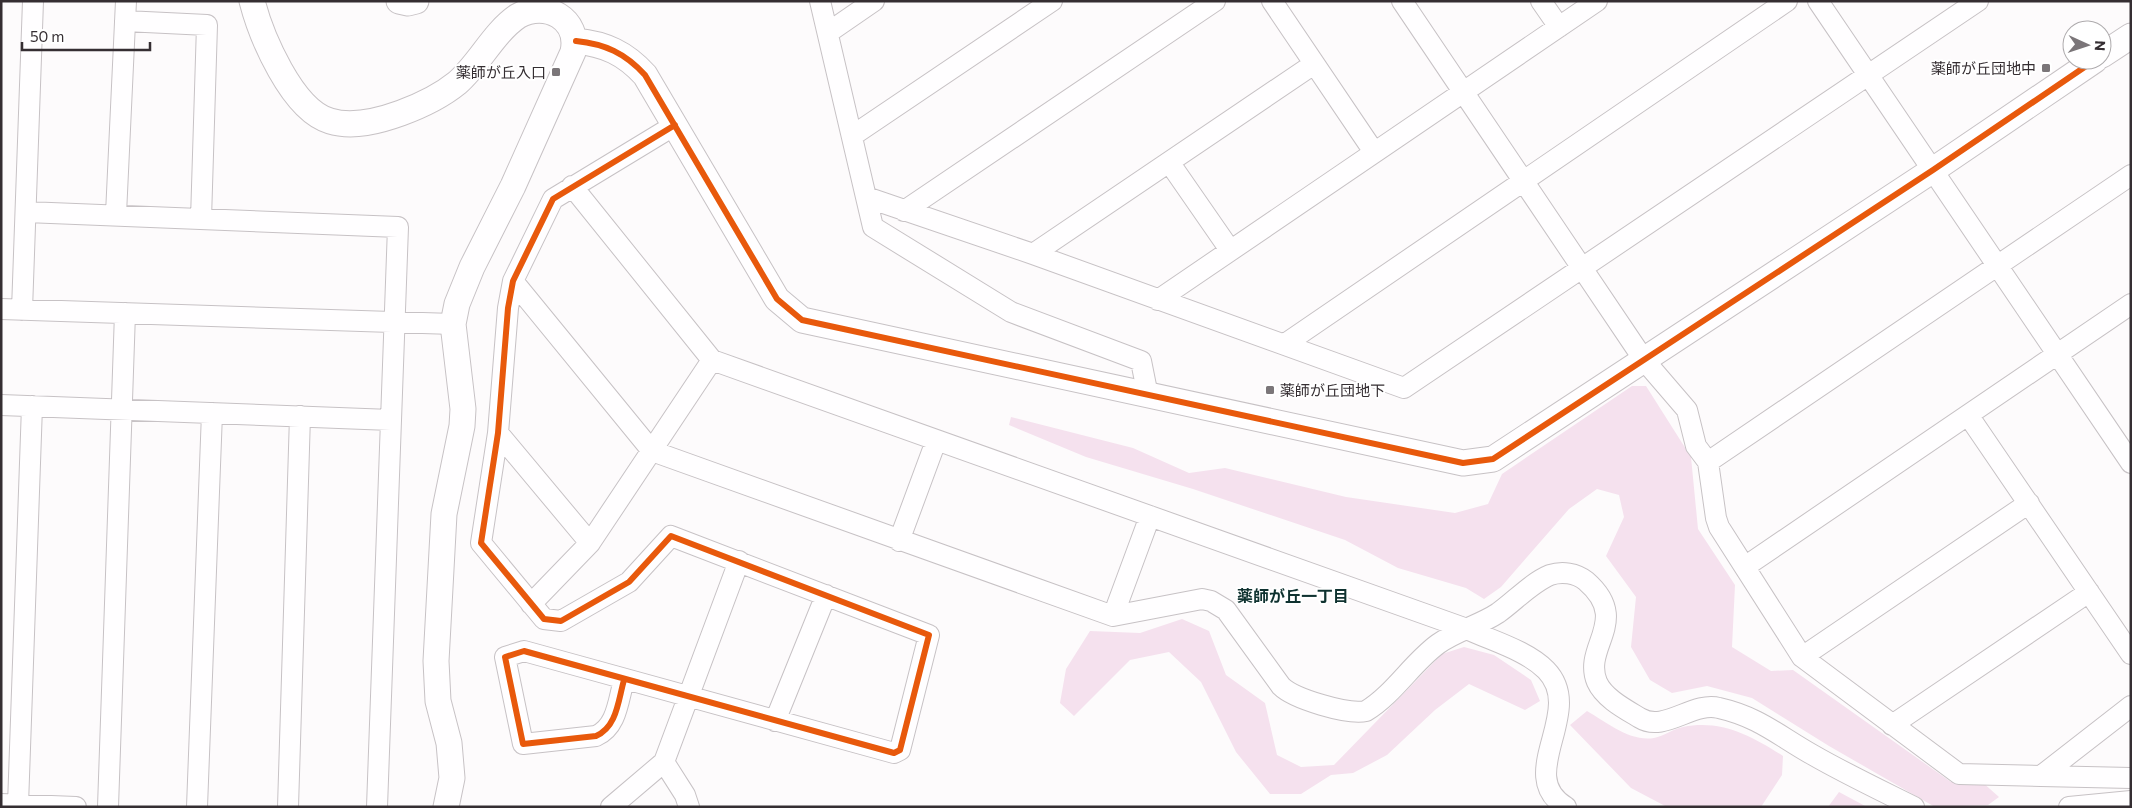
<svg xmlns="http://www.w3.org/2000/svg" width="2132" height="808" font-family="Commissioner,'Noto Sans JP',sans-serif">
	<rect width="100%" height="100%" fill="#fdfbfc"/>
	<path fill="#f5e1ee" d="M1632,386H1646L1691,457L1698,529L1735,585L1732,647L1771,671L1793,670L1951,782L1981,781L1999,797L1988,805L1935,807L1829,746L1752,698L1707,686L1672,693L1650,680L1631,647L1636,597L1606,556L1624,517L1619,495L1597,489L1569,509L1501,587L1484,599L1466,588L1398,568L1345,540L1193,489L1086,457L1009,425L1011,417L1133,448L1189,473L1225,468L1346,497L1455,513L1488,504L1502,474Z
		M1182,619L1209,631L1226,675L1265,703L1277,755L1301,767L1334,765L1442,654L1464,647L1494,655L1531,680L1540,701L1525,710L1469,684L1435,710L1387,755L1353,773L1331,775L1301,794H1270L1236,752L1201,682L1169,652L1130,660L1074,716L1060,703L1066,669L1090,631L1140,633Z
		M1587,711C1606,722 1630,742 1654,738C1664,736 1673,729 1683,727C1721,719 1752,736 1783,756L1782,775L1761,807H1667L1631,788L1570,725Z
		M1839,792L1867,807H1828Z"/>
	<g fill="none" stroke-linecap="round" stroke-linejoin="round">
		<g stroke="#c7c2c5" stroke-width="22">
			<path id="minor" d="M820,1L873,227L1011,312L1141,361L1148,396
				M1272,1L1374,152
				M1402,1L1644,360L1687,410L1696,446L1708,462L1716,518L1719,527L1802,657L1959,774L2041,776L2131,706
				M1541,1L1559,27
				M1818,1L2131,463
				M125,21L207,25L201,219
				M829,32L874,1
				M852,136L1052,1
				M1169,162L1230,250
				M866,197L1033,254L1404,388L1978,1
				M904,211L1215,1
				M26,212L398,227L377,807
				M116,214L126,1
				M1033,254L1314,64
				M513,281L652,451L1113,616L1202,599L1211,601L1226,610L1281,686C1294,699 1348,715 1366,711C1394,694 1412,663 1438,644C1456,631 1480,625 1498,613C1515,601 1531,583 1550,575C1562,571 1576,573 1586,581C1632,621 1582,646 1597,682C1604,698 1625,709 1640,718C1664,733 1693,701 1719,708C1759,717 1779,736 1813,755C1846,774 1880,790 1914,807
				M1158,300L1597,1
				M1,309L453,324
				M22,310L33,1
				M1285,344L1787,1
				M712,360L1467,629C1492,641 1526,650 1546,670C1587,712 1513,775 1566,807
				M1,405L391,420
				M1968,415L2131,654
				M498,433L590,543
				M1708,462L2131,175
				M899,541L936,441
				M1746,566L2131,304
				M531,604L590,543L712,360L572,186
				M1113,616L1150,516
				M1802,657L2029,503
				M624,680C618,701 617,727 596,736L523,744L505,657L524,651L894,753L900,750L929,635L671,536L629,582L561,621L544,619L481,543L498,433L508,308L513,281L553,199L675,125
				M775,721L826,595
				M1892,725L2089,592
				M664,762L685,795L689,807
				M2041,776L2131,778
				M1,804L76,807
				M18,805L32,406
				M108,807L125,313
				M197,807L212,413
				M288,807L300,416
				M611,807L664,762L739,561
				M2069,807L2131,801"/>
		</g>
		<g stroke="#c7c2c5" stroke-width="27">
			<path id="tertiary" d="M252,1C261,36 292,110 330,121C353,128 379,121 401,113C420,106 441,96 457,83C480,63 493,33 518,16C546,0 580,19 573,52L513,186L472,267L457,304L453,324L463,409L462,426L444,514L436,661L438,701L449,743L452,778L446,807
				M399,1L408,3L416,1
				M576,41C605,44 625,53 645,75L777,299L802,320L1463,463L1493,459L1933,170L2095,60
				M2102,55L2131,36"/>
		</g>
		<use href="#minor" stroke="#fffeff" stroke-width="20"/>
		<use href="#tertiary" stroke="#fffeff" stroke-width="25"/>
		<g stroke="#fff" stroke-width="9">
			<path id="cycleway" d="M576,41C605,44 625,53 645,75L777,299L802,320L1463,463L1493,459L1933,170L2095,60
				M624,680C618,701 617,727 596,736L523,744L505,657L524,651L894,753L900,750L929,635L671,536L629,582L561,621L544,619L481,543L498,433L508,308L513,281L553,199L675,125"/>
		</g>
		<use href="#cycleway" stroke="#e8590c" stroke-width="6"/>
	</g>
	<g fill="#7b7679" stroke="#fff" stroke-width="2">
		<rect x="2041" y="63" width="10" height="10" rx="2.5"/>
		<rect x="551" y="67" width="10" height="10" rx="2.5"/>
		<rect x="1265" y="385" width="10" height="10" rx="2.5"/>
	</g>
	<g text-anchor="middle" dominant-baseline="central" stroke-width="4" stroke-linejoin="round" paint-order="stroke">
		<g font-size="15" fill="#352e32" stroke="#fff" text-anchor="end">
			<text x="2036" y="68">薬師が丘団地中</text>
			<text x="546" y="72">薬師が丘入口</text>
			<text x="1280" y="390" text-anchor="start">薬師が丘団地下</text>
		</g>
		<g font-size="16" font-weight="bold" fill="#0f3230" stroke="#fff">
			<text x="1293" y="595">薬師が丘一丁目</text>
		</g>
	</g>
	<rect width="2132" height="808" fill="none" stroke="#352e32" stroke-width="5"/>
	<g transform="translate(2087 45) rotate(93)"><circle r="24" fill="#ffffff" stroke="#aeabad"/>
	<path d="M0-4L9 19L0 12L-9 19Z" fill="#7b7679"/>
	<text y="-8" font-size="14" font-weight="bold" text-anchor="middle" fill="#352e32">N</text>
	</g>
	<path d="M22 42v8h128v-8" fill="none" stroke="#352e32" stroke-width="2.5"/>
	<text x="30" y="42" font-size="15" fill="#352e32" stroke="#ffffff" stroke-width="4" paint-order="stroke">50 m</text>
</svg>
